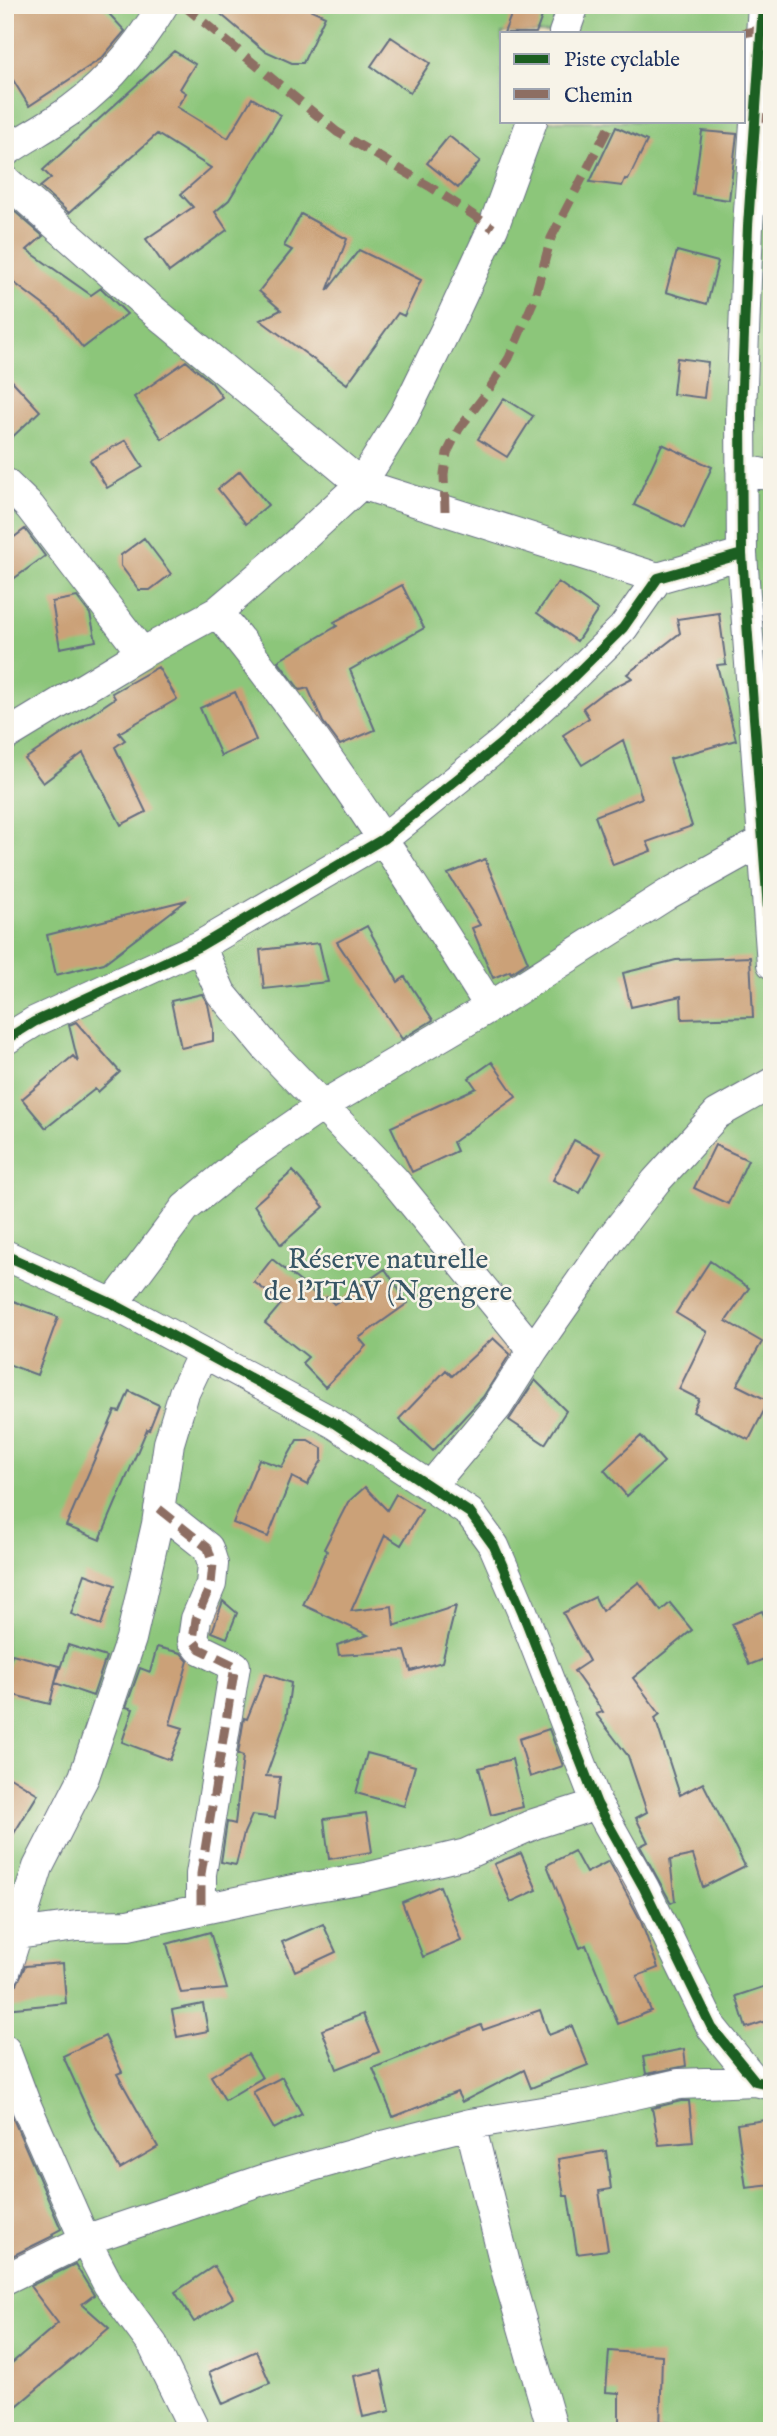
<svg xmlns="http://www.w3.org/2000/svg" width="777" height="2436" font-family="'IM FELL English',serif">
	<rect width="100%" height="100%" fill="#f7f3e8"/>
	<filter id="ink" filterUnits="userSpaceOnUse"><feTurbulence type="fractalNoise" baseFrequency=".0143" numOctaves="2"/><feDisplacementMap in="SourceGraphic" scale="14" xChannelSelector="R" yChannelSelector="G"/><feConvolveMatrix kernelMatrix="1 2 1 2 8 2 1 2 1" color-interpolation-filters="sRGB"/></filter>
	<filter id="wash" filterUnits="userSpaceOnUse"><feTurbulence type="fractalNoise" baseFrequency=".00686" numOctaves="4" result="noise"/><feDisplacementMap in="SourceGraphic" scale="28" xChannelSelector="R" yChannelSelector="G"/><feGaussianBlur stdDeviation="1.57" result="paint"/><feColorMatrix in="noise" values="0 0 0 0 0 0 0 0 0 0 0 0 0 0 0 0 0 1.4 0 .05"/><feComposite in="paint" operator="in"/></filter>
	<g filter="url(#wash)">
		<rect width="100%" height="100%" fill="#ede0c0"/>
		<path fill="#8cc67a" stroke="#547a6c" stroke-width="2" fill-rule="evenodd" d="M5,5H772V2431H5ZM502,33H744V121H502Z"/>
		<g id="blocks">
			<path fill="#cba178" d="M5,5H101L125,31L102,58L29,106L5,67Z
				M210,5H301L325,16L303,63H292L263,50Z
				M515,5H546L536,33H504Z
				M391,37L430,63L410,93L371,66Z
				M174,51L195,64L180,89L186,93L177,107L228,138L252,98L281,115L229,200L215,212L227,230L169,272L146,239L193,207L181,194L211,168L157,134L69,213L40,187L51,178L43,170Z
				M616,127L647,141L628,180L625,179L622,186L590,182Z
				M702,131L737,134L729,200L693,195Z
				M449,136L480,161L458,188L427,163Z
				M13,210L43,236L27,250L91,295L101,288L127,314L83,348L58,316L5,276V217Z
				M301,214L347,239L327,291L359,250L421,280L404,316L398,313L347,384L260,320L281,310L259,291L292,250L284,246Z
				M677,251L718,262L707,304L666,292Z
				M677,358L708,362L704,398L673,394Z
				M186,361L212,383L222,397L162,439L134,397Z
				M5,373L40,411L5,444Z
				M504,398L533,416L507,457L478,439Z
				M126,440L143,467L107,488L90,460Z
				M662,444L712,467L684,528L634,505Z
				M240,471L268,505L246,524L218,489Z
				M25,529L45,556L5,585V544Z
				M144,538L171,574L150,590H139L121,566V555Z
				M558,582L598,610L577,641L537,613Z
				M402,585L424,628L350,670L375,730L340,745L323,722L308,688L300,690L278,661L337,626L334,622Z
				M77,597L90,614L96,641L60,648L52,602Z
				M719,613L726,664L717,665L736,740L670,759L692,826L647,842L651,851L613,865L595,816L642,798L623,740L582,765L563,735L589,718L583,708L601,694L632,678L627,674L680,633L677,619Z
				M158,667L177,699L119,733L125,740L115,747L146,812L121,825L83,753L43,783L25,759L115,698L112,693Z
				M235,692L256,740L221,756L200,708Z
				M485,859L528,962L511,973L510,971L493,978L472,928L480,925L448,874Z
				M187,900L104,963L56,975L47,935Z
				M367,926L398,982L405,977L433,1020L402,1039L337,942Z
				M319,943L328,982L264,989L260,950Z
				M750,957L753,1017L682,1019L681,996L631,1007L623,973L676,960Z
				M202,994L208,1004L213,1029V1041L181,1048L171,1001Z
				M76,1022L120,1072L98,1092L95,1089L46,1128L22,1099L73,1056L78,1062L69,1025Z
				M492,1062L516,1097L453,1142L457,1151L412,1172L391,1127L476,1088L469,1078Z
				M574,1140L601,1154L580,1193L553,1180Z
				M715,1145L748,1160L728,1204L694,1188Z
				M293,1171L324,1207L281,1245L254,1205Z
				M272,1259L323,1300L327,1297L334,1304L385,1269L408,1303L359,1338L366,1346L325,1387L302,1363L308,1357L265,1323L282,1303L254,1282Z
				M710,1261L749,1288L726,1321L762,1342L737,1385L769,1401L749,1440L693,1412L699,1399L679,1389L707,1332L676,1313Z
				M5,1298L58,1317L37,1375L5,1363Z
				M493,1338L510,1354L483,1397L433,1451L399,1419L446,1370L452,1376Z
				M535,1380L566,1411L545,1444L509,1420Z
				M129,1391L159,1405L149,1430L147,1429L100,1540L66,1526L115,1411L120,1412Z
				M641,1436L664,1462L627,1496L604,1470Z
				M297,1440H308L322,1448V1460L307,1485L292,1477L268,1537L233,1523L259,1459L282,1467Z
				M365,1487L387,1510L396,1494L422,1510L401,1545L385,1535L351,1611L392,1606L394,1626L456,1606L442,1662L411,1671L405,1651L339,1655L337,1645L368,1635L303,1605L327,1551L324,1549L348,1502Z
				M85,1574L115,1585L101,1625L71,1614Z
				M639,1582L661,1611L670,1603L692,1630L633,1678L660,1714L655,1718L680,1795L703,1783L745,1866L703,1887L693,1855L670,1860L675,1901L671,1903L640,1846L648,1842L636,1818L647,1812L628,1756L596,1714L603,1712L574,1671L589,1661L563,1613L595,1597L602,1611Z
				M223,1601L237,1613L227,1638L212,1632Z
				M762,1611L772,1633V1656L749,1665L732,1624Z
				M68,1645L106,1657L93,1696L55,1683Z
				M157,1647L181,1653L188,1661L170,1724L183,1728L170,1760L122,1742L133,1709L126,1707L140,1668L150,1672Z
				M12,1654L59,1666L50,1704L5,1693V1678Z
				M265,1674L291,1683L286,1720L266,1776L280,1777L275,1818L252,1815L244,1833L236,1865L221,1862L227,1822L235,1824L243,1756L238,1754L244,1718L247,1719Z
				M549,1729L563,1766L530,1777L519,1739Z
				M367,1753L415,1766L404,1806L356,1793Z
				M512,1759L523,1807L491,1815L479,1768Z
				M5,1774L38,1794L5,1848Z
				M366,1813L372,1852L329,1859L324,1819Z
				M574,1851L586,1873L609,1861L640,1919L658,1968L637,1976L651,2011L618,2024L586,1945L580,1948L547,1865Z
				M521,1853L537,1890L511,1902L494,1864Z
				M440,1886L461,1941L423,1957L402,1902Z
				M323,1924L336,1952L295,1971L282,1942Z
				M210,1932L227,1989L181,1993L167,1944Z
				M63,1963L66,2003L5,2009V1989L17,1984L25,1966Z
				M772,1984V2019L746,2028L736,1996Z
				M203,2004L208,2031L177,2037L172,2010Z
				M540,2010L549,2035L572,2026L588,2065L531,2088L524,2070L462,2102L457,2092L393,2117L373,2068L481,2025L483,2030Z
				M363,2014L379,2052L337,2069L322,2030Z
				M105,2036L122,2072L117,2074L158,2147L120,2169L93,2122L63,2056Z
				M684,2049L686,2066L646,2074L643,2057Z
				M248,2054L262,2078L225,2100L211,2076Z
				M282,2077L302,2114L274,2129L253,2092Z
				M5,2100L61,2229L52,2234L53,2236L8,2258L5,2255Z
				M681,2101H689L693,2142L659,2145L652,2108Z
				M772,2119V2185L746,2188L737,2124Z
				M606,2151L611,2189L599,2191L608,2250L577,2254L568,2196H564L558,2159Z
				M75,2264L94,2295L82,2304L109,2328L5,2416V2369L58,2323L30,2286Z
				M214,2266L233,2298L194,2322L175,2292Z
				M256,2351L270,2383L223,2404L209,2372Z
				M609,2351L662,2355L660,2431H619V2393L606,2392Z
				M381,2370L390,2411L363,2417L354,2376Z"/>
		</g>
	</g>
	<g filter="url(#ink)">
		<use href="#blocks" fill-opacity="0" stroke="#646d80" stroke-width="2"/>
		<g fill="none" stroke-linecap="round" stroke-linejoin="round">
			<g stroke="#646d80" stroke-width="32">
				<path id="minor" d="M763,5L748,226L741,413L742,554L772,964
					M564,33L574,5
					M5,152C22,140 39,131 56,120C101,92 136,50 163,5
					M5,180L149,307L361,484L658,578
					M741,469L772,476
					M5,483L30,507L142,653
					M217,612C319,735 405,872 490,1007
					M5,736L142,653L217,612L294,546L361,484L404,415L449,323L493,228L532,121
					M200,946L221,993L266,1047L394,1180L533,1350
					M5,1040L34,1022L200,946L383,839L502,743L568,682L623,628L658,578L742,554
					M5,1255L113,1304L334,1423L470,1513L494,1546L522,1611L597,1804L644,1888L712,2028L755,2081L772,2085
					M113,1304L185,1208L249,1156L322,1106L490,1007L668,894L761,842
					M431,1486L497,1407L533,1350L609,1241L656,1181L717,1114L772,1083
					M159,1509L208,1548L213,1564L211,1584L196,1619L193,1640L200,1649L235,1666L201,1874V1909
					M17,1934L77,1926L128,1925L298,1889L365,1878L466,1854L534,1824L597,1804
					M5,1972L38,1867L84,1777L131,1639L157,1524L169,1443L184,1393L203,1353
					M5,2050L25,2103L85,2240L108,2284L153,2345L195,2431
					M470,2124L507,2272L553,2431
					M5,2279L85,2240L262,2180L387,2145L470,2124L591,2104L679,2084L755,2081"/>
			</g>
			<use href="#minor" stroke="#fff" stroke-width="30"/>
			<path stroke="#8d6e63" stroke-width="9" stroke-dasharray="18 9" stroke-linecap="butt" d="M183,5L337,132L429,186L493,228
				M743,33L761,30L772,34
				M756,115L772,121
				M445,511L444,474L447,453L459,429L488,391L509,358L534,300L551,238L612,121
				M159,1509L208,1548L213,1564L211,1584L196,1619L193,1640L200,1649L235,1666L201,1874V1909"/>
			<g stroke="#f7f3e8" stroke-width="15">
				<path id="cycleway" d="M763,5L748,226L741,413L742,554L772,964
					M5,1040L34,1022L200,946L383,839L502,743L568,682L623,628L658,578L742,554
					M5,1255L113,1304L334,1423L470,1513L494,1546L522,1611L597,1804L644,1888L712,2028L755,2081L772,2085"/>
			</g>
			<use href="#cycleway" stroke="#1b5e20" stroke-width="10"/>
		</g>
	</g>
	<g text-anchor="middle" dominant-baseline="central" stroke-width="5" stroke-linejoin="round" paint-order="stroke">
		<g font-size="28" fill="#375565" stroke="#f7f3e8">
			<text x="388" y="1260">Réserve naturelle<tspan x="388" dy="32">de l'ITAV (Ngengere</tspan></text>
		</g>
	</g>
	<rect width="777" height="2436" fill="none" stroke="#f7f3e8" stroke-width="28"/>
	<rect x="500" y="32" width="245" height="91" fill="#f7f3e8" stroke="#9fa5b1" stroke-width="2"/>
	<rect x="514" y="54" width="35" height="10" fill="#1b5e20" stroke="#9fa5b1" stroke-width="2"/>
	<text x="564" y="66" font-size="21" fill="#1b2f5e">Piste cyclable</text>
	<rect x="514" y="89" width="35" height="10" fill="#8d6e63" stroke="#9fa5b1" stroke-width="2"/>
	<text x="564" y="102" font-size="21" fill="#1b2f5e">Chemin</text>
</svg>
